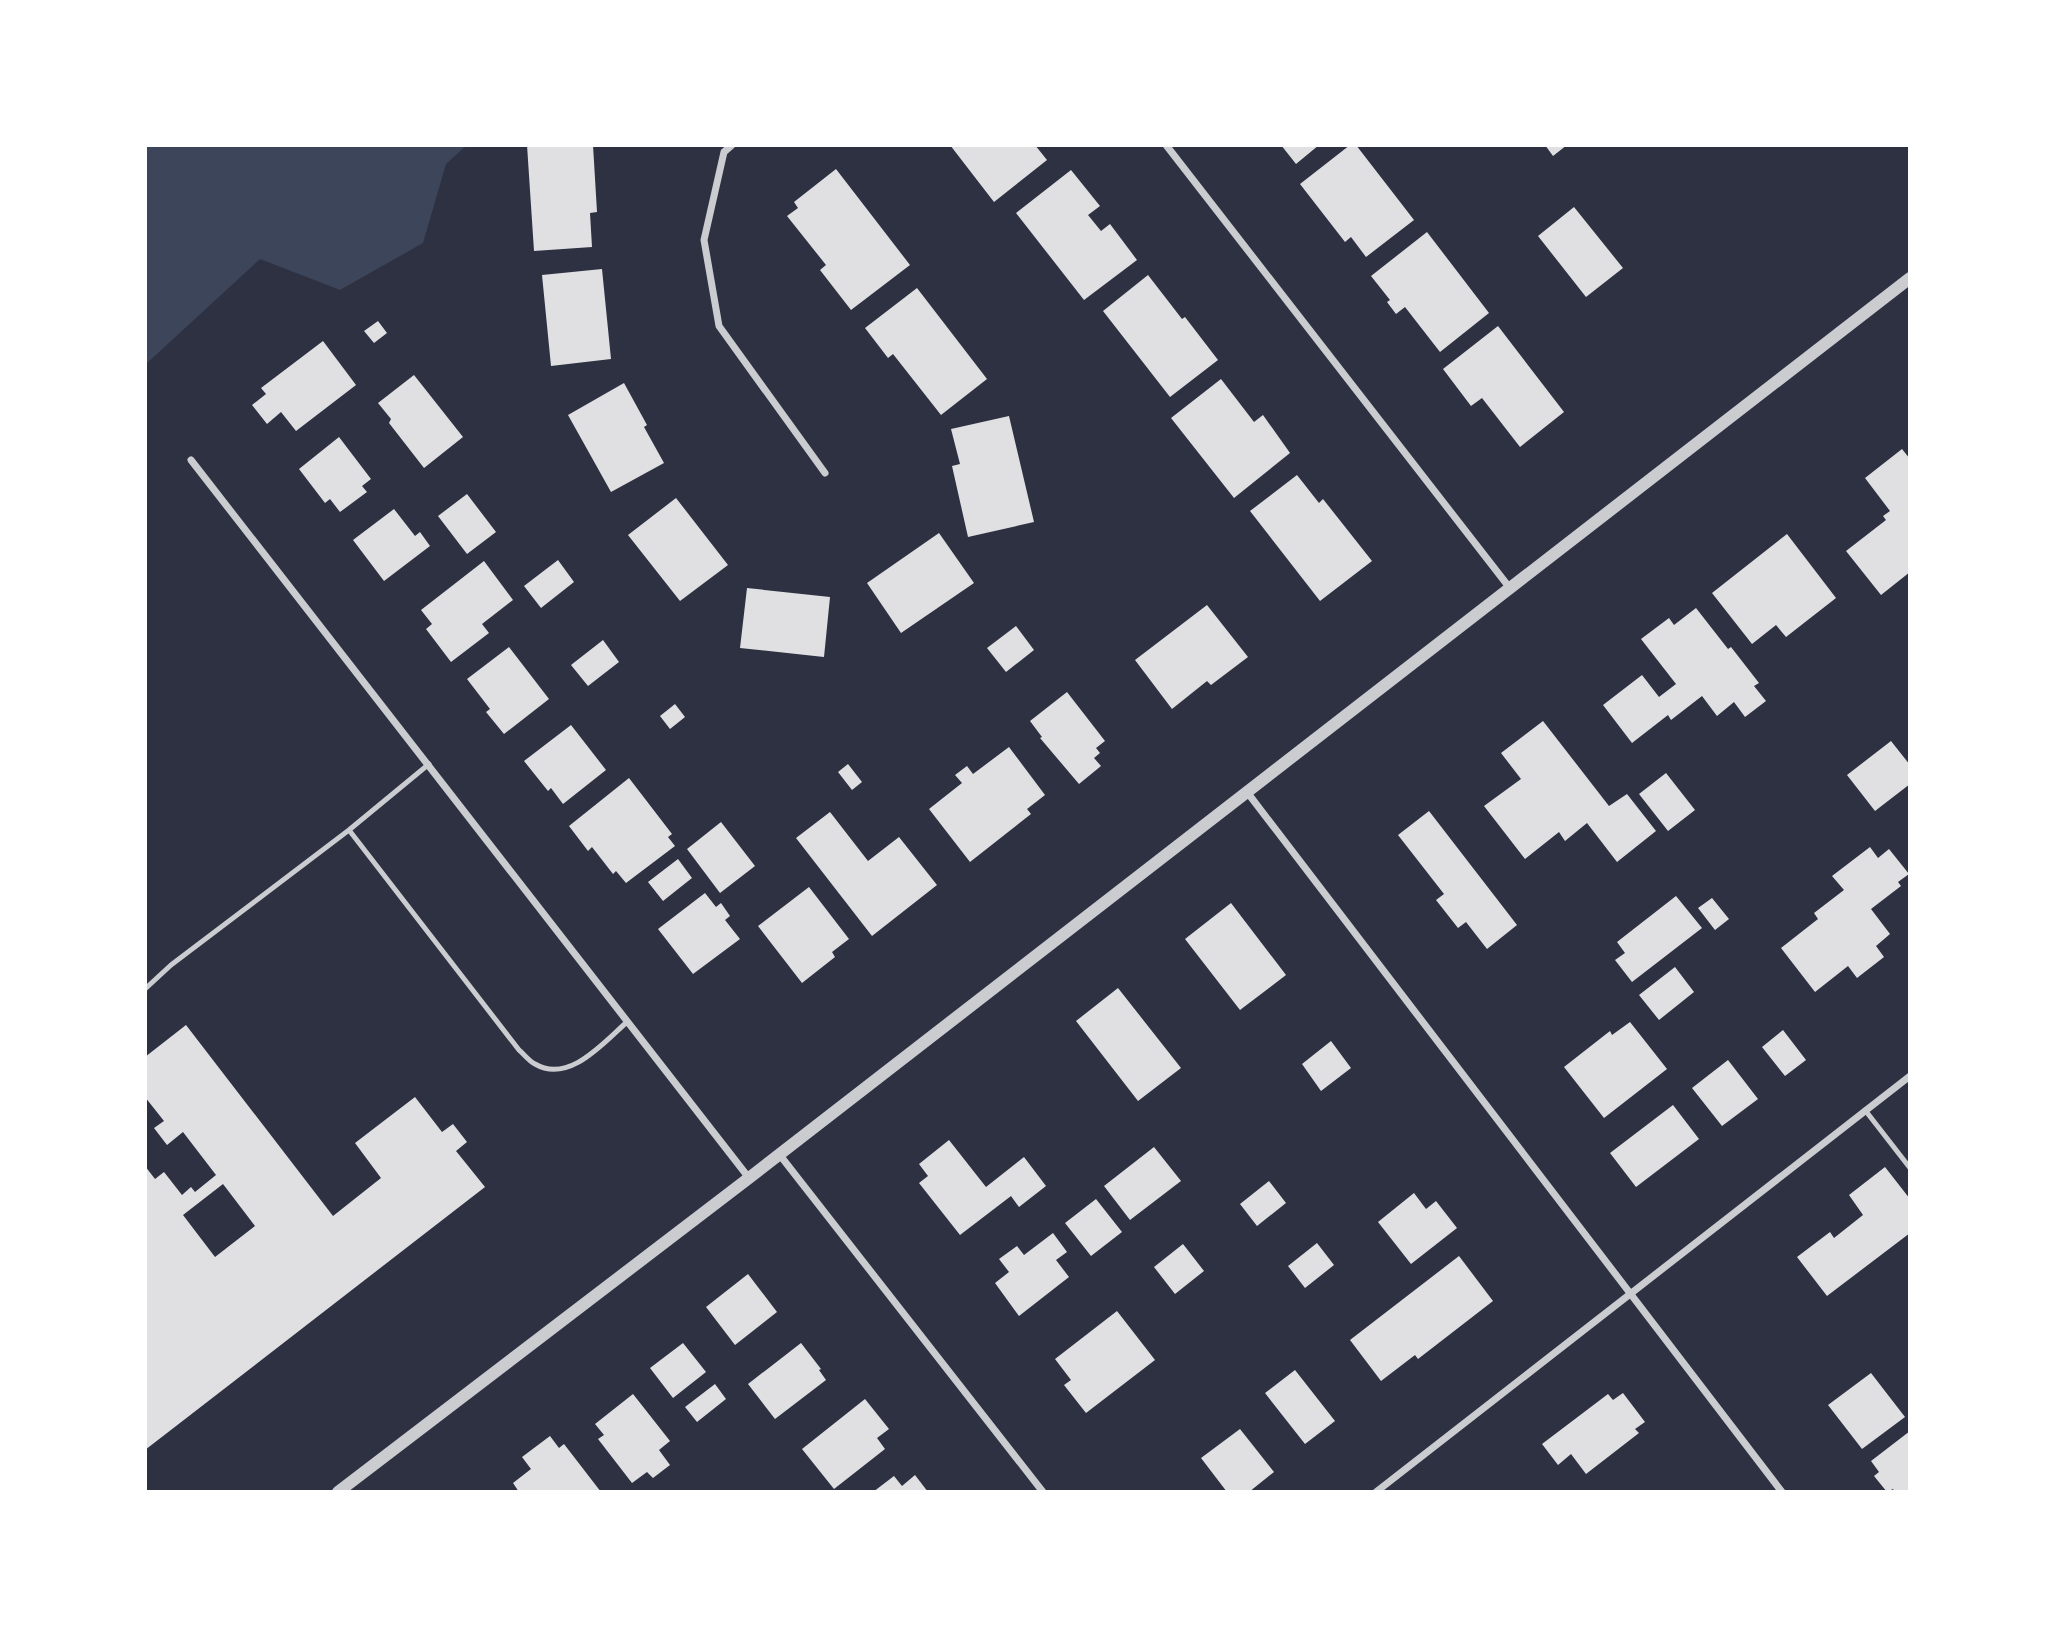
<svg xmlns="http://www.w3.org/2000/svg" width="2055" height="1637" font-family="'PT Serif',serif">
	<rect width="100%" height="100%" fill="#2d3142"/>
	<path fill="#3c4559" d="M145,145H467L446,164L423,243L340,290L260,259L145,365Z"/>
	<path fill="#e0e0e3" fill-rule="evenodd" d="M527,145H593L597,212L590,213L592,247L534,251Z
		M950,145H1035L1047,160L994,202Z
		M1281,145H1319L1296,164Z
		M1350,145H1356L1414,220L1366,257L1351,237L1345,242L1300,184Z
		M1545,145H1567L1553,156Z
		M836,169L910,265L851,310L820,270L826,265L787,216L798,208L794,202Z
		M1071,170L1100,206L1088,215L1101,231L1110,224L1137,260L1084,300L1016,213Z
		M1574,207L1623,268L1586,297L1538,236Z
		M1427,232L1489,313L1440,352L1405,307L1396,314L1387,302L1390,300L1371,276Z
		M602,269L611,359L551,366L542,275Z
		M1148,275L1182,319L1185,317L1218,360L1170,397L1103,311Z
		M917,288L987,379L941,415L893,354L888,358L865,328Z
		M378,321L387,333L374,343L364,331Z
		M1498,326L1564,412L1520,447L1482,398L1471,406L1443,369Z
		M323,341L356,385L296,431L281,412L267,424L252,405L266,394L261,388Z
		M414,375L463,437L424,468L389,423L391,419L378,403Z
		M1221,379L1254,422L1263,415L1290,453L1234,498L1171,418Z
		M624,383L647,425L644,427L664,463L611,492L568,415Z
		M1009,416L1034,522L968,537L952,466L960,464L951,429Z
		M339,437L371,479L362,486L367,492L340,512L330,499L325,503L299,469Z
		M1902,449L1910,459V572L1881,595L1846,551L1886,520L1883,516L1890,511L1865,478Z
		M1297,475L1319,503L1323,499L1372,561L1320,601L1250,511Z
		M467,494L496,532L467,554L438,516Z
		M676,498L728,565L680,601L628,535Z
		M394,509L415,536L420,532L430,546L384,581L353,540Z
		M939,533L974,583L901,633L867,583Z
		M1787,534L1836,598L1786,637L1776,625L1752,644L1712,593Z
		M558,560L574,582L541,608L524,586Z
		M484,561L513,600L482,624L489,633L451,662L426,629L432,624L421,610Z
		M747,588L830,597L824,657L740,648Z
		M1207,605L1248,657L1211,685L1207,681L1172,709L1135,660Z
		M1696,608L1728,649L1731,647L1759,683L1754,686L1766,701L1745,717L1734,702L1717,716L1702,696L1671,720L1668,715L1632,743L1603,705L1642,675L1659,697L1676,684L1641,639L1669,618L1674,625Z
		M1016,626L1034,650L1006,672L987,648Z
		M603,640L619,662L588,686L571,665Z
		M509,647L549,699L504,734L486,712L490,709L467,679Z
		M1067,692L1105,741L1096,748L1100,753L1094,758L1101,766L1079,784L1040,738L1042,737L1030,721Z
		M675,704L685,717L670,729L660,716Z
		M1543,721L1609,806L1627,794L1656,831L1617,862L1587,823L1565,841L1559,832L1525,859L1484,806L1521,779L1501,753Z
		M571,725L606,770L563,804L551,788L548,791L524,761Z
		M1891,741L1910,765V784L1875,811L1847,775Z
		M1009,747L1045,795L1027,809L1031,814L970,862L929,809L962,783L955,775L967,766L973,774Z
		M848,764L862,782L852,790L838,772Z
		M1666,773L1695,810L1668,831L1639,794Z
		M629,778L672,834L668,837L675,846L626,883L616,871L613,874L592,847L588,851L569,826Z
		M1429,811L1517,925L1487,949L1466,922L1458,928L1436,900L1444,894L1398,835Z
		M830,812L868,861L899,837L937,885L872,936L796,838Z
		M721,822L755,866L720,893L687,849Z
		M1870,847L1878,858L1889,849L1909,874L1898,882L1901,886L1871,909L1890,934L1876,946L1884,957L1857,978L1848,966L1815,992L1781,948L1818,919L1814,913L1844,890L1832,876Z
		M678,859L692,878L663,901L648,882Z
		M809,887L849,939L832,952L835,957L802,983L758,926Z
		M705,893L716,907L721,903L730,916L725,920L740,939L693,974L658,929Z
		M1676,896L1702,928L1632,982L1615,960L1625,953L1617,942Z
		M1712,898L1729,919L1715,930L1698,908Z
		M1231,903L1286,975L1240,1010L1185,939Z
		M1675,967L1694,992L1659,1020L1639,995Z
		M1118,988L1181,1068L1138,1101L1076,1021Z
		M1630,1022L1667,1069L1604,1118L1564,1067L1610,1031L1612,1035Z
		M186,1025L333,1216L381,1178L355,1143L415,1097L442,1132L453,1124L467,1142L456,1151L485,1187L145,1450V1166L155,1179L164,1172L182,1195L191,1187L195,1192L216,1175L183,1132L167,1145L154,1128L164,1121L145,1097V1057ZM223,1184L255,1226L215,1257L183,1215Z
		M1783,1030L1806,1060L1785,1076L1762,1047Z
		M1331,1041L1351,1068L1321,1091L1302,1064Z
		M1728,1060L1758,1099L1722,1126L1692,1088Z
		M1673,1105L1699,1139L1636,1187L1610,1153Z
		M949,1140L986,1187L1024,1157L1046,1186L1019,1207L1011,1196L960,1235L919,1183L928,1176L919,1164Z
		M1154,1147L1181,1181L1130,1220L1104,1186Z
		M1885,1167L1910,1199V1233L1827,1296L1797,1257L1830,1232L1834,1238L1863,1215L1849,1195Z
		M1269,1181L1286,1203L1257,1226L1240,1204Z
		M1414,1193L1426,1209L1436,1201L1457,1228L1411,1264L1378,1222Z
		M1096,1199L1122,1232L1091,1256L1065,1223Z
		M1053,1233L1067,1252L1056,1260L1069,1277L1019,1316L995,1283L1009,1272L999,1259L1017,1246L1024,1255Z
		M1317,1243L1334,1265L1305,1288L1288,1266Z
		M1183,1244L1204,1271L1175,1294L1154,1267Z
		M1459,1256L1493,1301L1418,1359L1415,1355L1381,1381L1350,1340Z
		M748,1274L777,1312L735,1345L706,1307Z
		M1117,1311L1155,1360L1086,1413L1064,1385L1071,1380L1055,1359Z
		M683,1343L706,1372L673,1398L650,1368Z
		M801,1343L821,1369L819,1370L826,1380L775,1419L748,1384Z
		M1295,1370L1335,1421L1305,1444L1265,1393Z
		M1871,1373L1905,1417L1862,1449L1828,1405Z
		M715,1384L726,1399L697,1422L685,1407Z
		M1623,1393L1645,1422L1635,1429L1639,1433L1586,1474L1571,1454L1558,1465L1542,1444L1608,1394L1613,1400Z
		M633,1394L670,1441L659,1450L670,1465L653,1478L647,1472L632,1483L598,1439L604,1435L595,1424Z
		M865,1399L889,1429L877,1438L885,1449L834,1489L802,1449Z
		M1240,1429L1274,1472L1249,1492H1227L1201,1458Z
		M1910,1431V1492H1895L1893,1489L1887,1492L1874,1476L1879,1472L1871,1461Z
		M550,1436L559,1448L564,1444L601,1492H519L513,1483L531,1469L522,1457Z
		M915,1475L928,1492H873L894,1476L902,1486Z"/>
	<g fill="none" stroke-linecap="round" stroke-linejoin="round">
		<path stroke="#caccd0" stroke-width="5" d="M349,830L519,1050C524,1054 529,1061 535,1064C569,1084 603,1043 627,1022
			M145,989L171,965L349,830L429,764
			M1865,1110L1910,1168"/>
		<path stroke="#caccd0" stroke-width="7" d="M732,145L724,152L704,240L719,326L825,473
			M1166,145L1509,587
			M191,460L749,1178
			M1247,792L1782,1492
			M779,1154L1043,1492
			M1376,1492L1910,1076"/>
		<path stroke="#caccd0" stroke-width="12" d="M338,1492L749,1178L1910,278"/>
	</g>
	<rect width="2055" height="1637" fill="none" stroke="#ffffff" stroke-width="294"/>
</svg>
